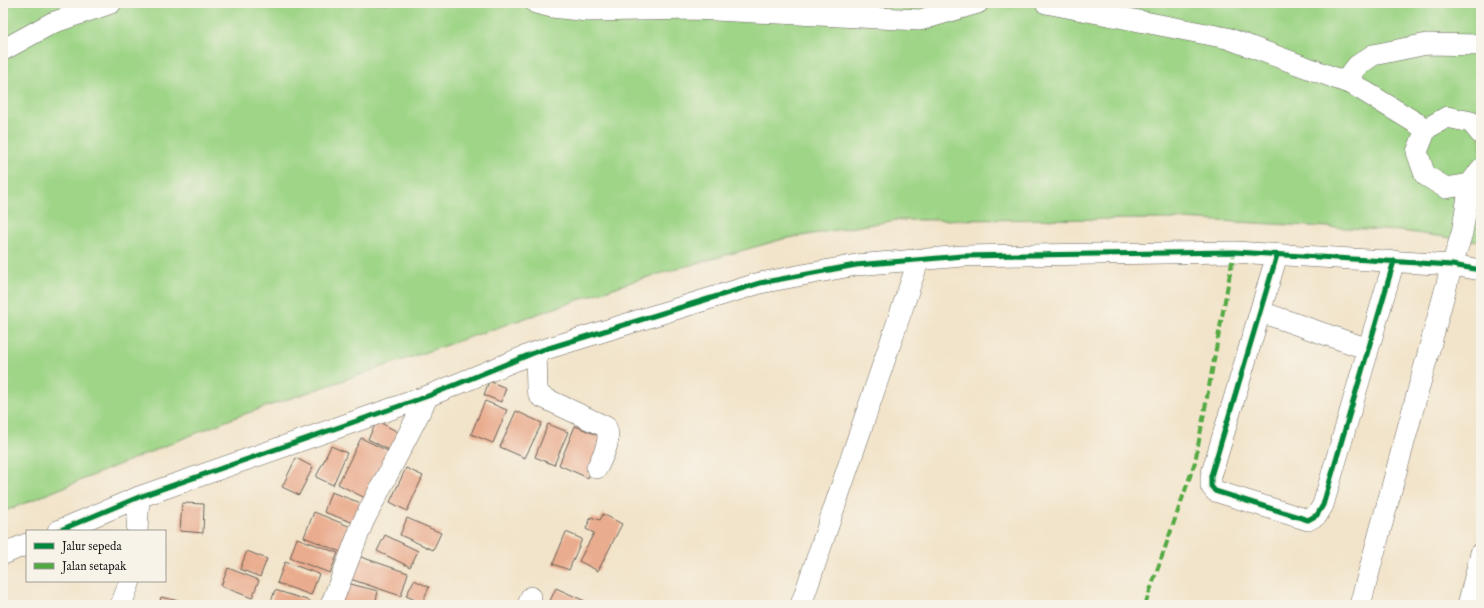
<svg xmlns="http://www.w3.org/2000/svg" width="1484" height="608" font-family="'IM FELL English',serif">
	<rect width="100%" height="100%" fill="#f7f3e8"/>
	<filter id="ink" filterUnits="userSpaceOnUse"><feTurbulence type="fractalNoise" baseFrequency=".025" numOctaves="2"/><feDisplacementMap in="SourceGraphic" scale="8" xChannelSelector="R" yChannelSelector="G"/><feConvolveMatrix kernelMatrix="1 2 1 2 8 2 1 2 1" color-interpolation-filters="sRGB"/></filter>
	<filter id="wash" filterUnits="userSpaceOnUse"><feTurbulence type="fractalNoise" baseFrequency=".012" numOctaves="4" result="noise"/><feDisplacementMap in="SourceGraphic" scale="16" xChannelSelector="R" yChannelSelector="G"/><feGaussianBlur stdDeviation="0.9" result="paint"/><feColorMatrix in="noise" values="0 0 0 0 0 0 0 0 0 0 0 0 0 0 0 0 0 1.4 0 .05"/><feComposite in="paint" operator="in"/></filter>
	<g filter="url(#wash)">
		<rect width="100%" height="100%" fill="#f2e4ca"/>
		<path fill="#9fd587" stroke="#5e7852" d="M3,3H1481V242L1401,231L1182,219L897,220L783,239L634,281L236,417L3,512Z"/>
		<g id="blocks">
			<path fill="#eaac8e" d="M489,381L506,388L501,402L484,395Z
				M485,401L507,410L493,443L471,434Z
				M516,411L542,423L525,458L500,447Z
				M377,421L404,435L395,453L368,439Z
				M548,424L568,432L554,465L535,457Z
				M575,426L604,438L588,478L559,465Z
				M361,438L388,451L365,498L338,484Z
				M331,446L347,453L333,485L316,477Z
				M296,458L313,467L299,495L282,487Z
				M406,468L423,476L407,511L390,502Z
				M331,492L361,503L354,523L324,512Z
				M182,503L204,504L203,533L180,531Z
				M314,512L351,527L341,552L304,537Z
				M603,514L622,524L598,571L579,561L594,533L586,529L591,517L600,520Z
				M407,518L441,533L433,550L400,535Z
				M566,532L582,539L569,570L553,564Z
				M385,535L418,551L410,567L377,551Z
				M297,538L338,553L330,573L290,558Z
				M247,551L267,559L260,577L240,569Z
				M355,555L408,573L401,596L347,578Z
				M285,562L319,574L311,595L277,583Z
				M228,568L259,580L252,598L221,586Z
				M414,580L429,587L422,603L406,596Z
				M343,582L378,591L375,605H352L338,602Z
				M556,588L587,602L585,605H548Z
				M275,590L310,601L309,605H270Z
				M161,597L192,604V605H159Z"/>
		</g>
	</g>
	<g filter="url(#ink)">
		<use href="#blocks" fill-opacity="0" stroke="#676259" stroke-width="1"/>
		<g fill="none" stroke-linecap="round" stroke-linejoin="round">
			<g stroke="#676259" stroke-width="22">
				<path id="minor" d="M536,3L552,7L588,11L694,9L920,20L978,3
					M1046,3L1227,38L1354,85
					M3,50L52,23L111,3
					M1426,129L1354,85L1350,75L1357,66L1373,55L1427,44L1481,45
					M1481,134L1471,122L1447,117L1426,129L1417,152L1425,175L1446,188L1470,184L1481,169
					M1277,255L1211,476V486L1215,491L1308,520L1317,515L1323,505L1394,261
					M1261,312L1368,349
					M536,352L537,389L540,396L606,427C612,440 603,455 597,468
					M58,531L139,497L428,396L536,352L760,283L856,265L963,256L1234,252L1452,265L1481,270
					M137,531L139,497
					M3,554L27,544
					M121,605L130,581
					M331,605L363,522L428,396
					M528,605L531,597
					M801,605L919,259
					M1360,605L1452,265L1462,233L1470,184
					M1468,605L1481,553"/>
			</g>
			<use href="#minor" stroke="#fff" stroke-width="21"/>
			<path stroke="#52a943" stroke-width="4" stroke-dasharray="8 4" stroke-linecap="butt" d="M1145,605L1195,462L1234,252"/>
			<g stroke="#f7f3e8" stroke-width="8">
				<path id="cycleway" d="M1277,255L1211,476V486L1215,491L1308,520L1317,515L1323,505L1394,261
					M58,531L139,497L428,396L536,352L760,283L856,265L963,256L1234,252L1452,265L1481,270"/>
			</g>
			<use href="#cycleway" stroke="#00873e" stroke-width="5"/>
		</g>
	</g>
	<rect width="1484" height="608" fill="none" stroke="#f7f3e8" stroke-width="16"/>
	<rect x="26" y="530" width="140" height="52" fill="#f7f3e8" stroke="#9f9d96"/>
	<rect x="34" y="543" width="20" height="6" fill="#00873e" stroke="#9f9d96"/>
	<text x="62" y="550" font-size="12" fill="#1c1c1c">Jalur sepeda</text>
	<rect x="34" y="563" width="20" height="6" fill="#52a943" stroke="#9f9d96"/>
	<text x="62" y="570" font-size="12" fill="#1c1c1c">Jalan setapak</text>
</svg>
